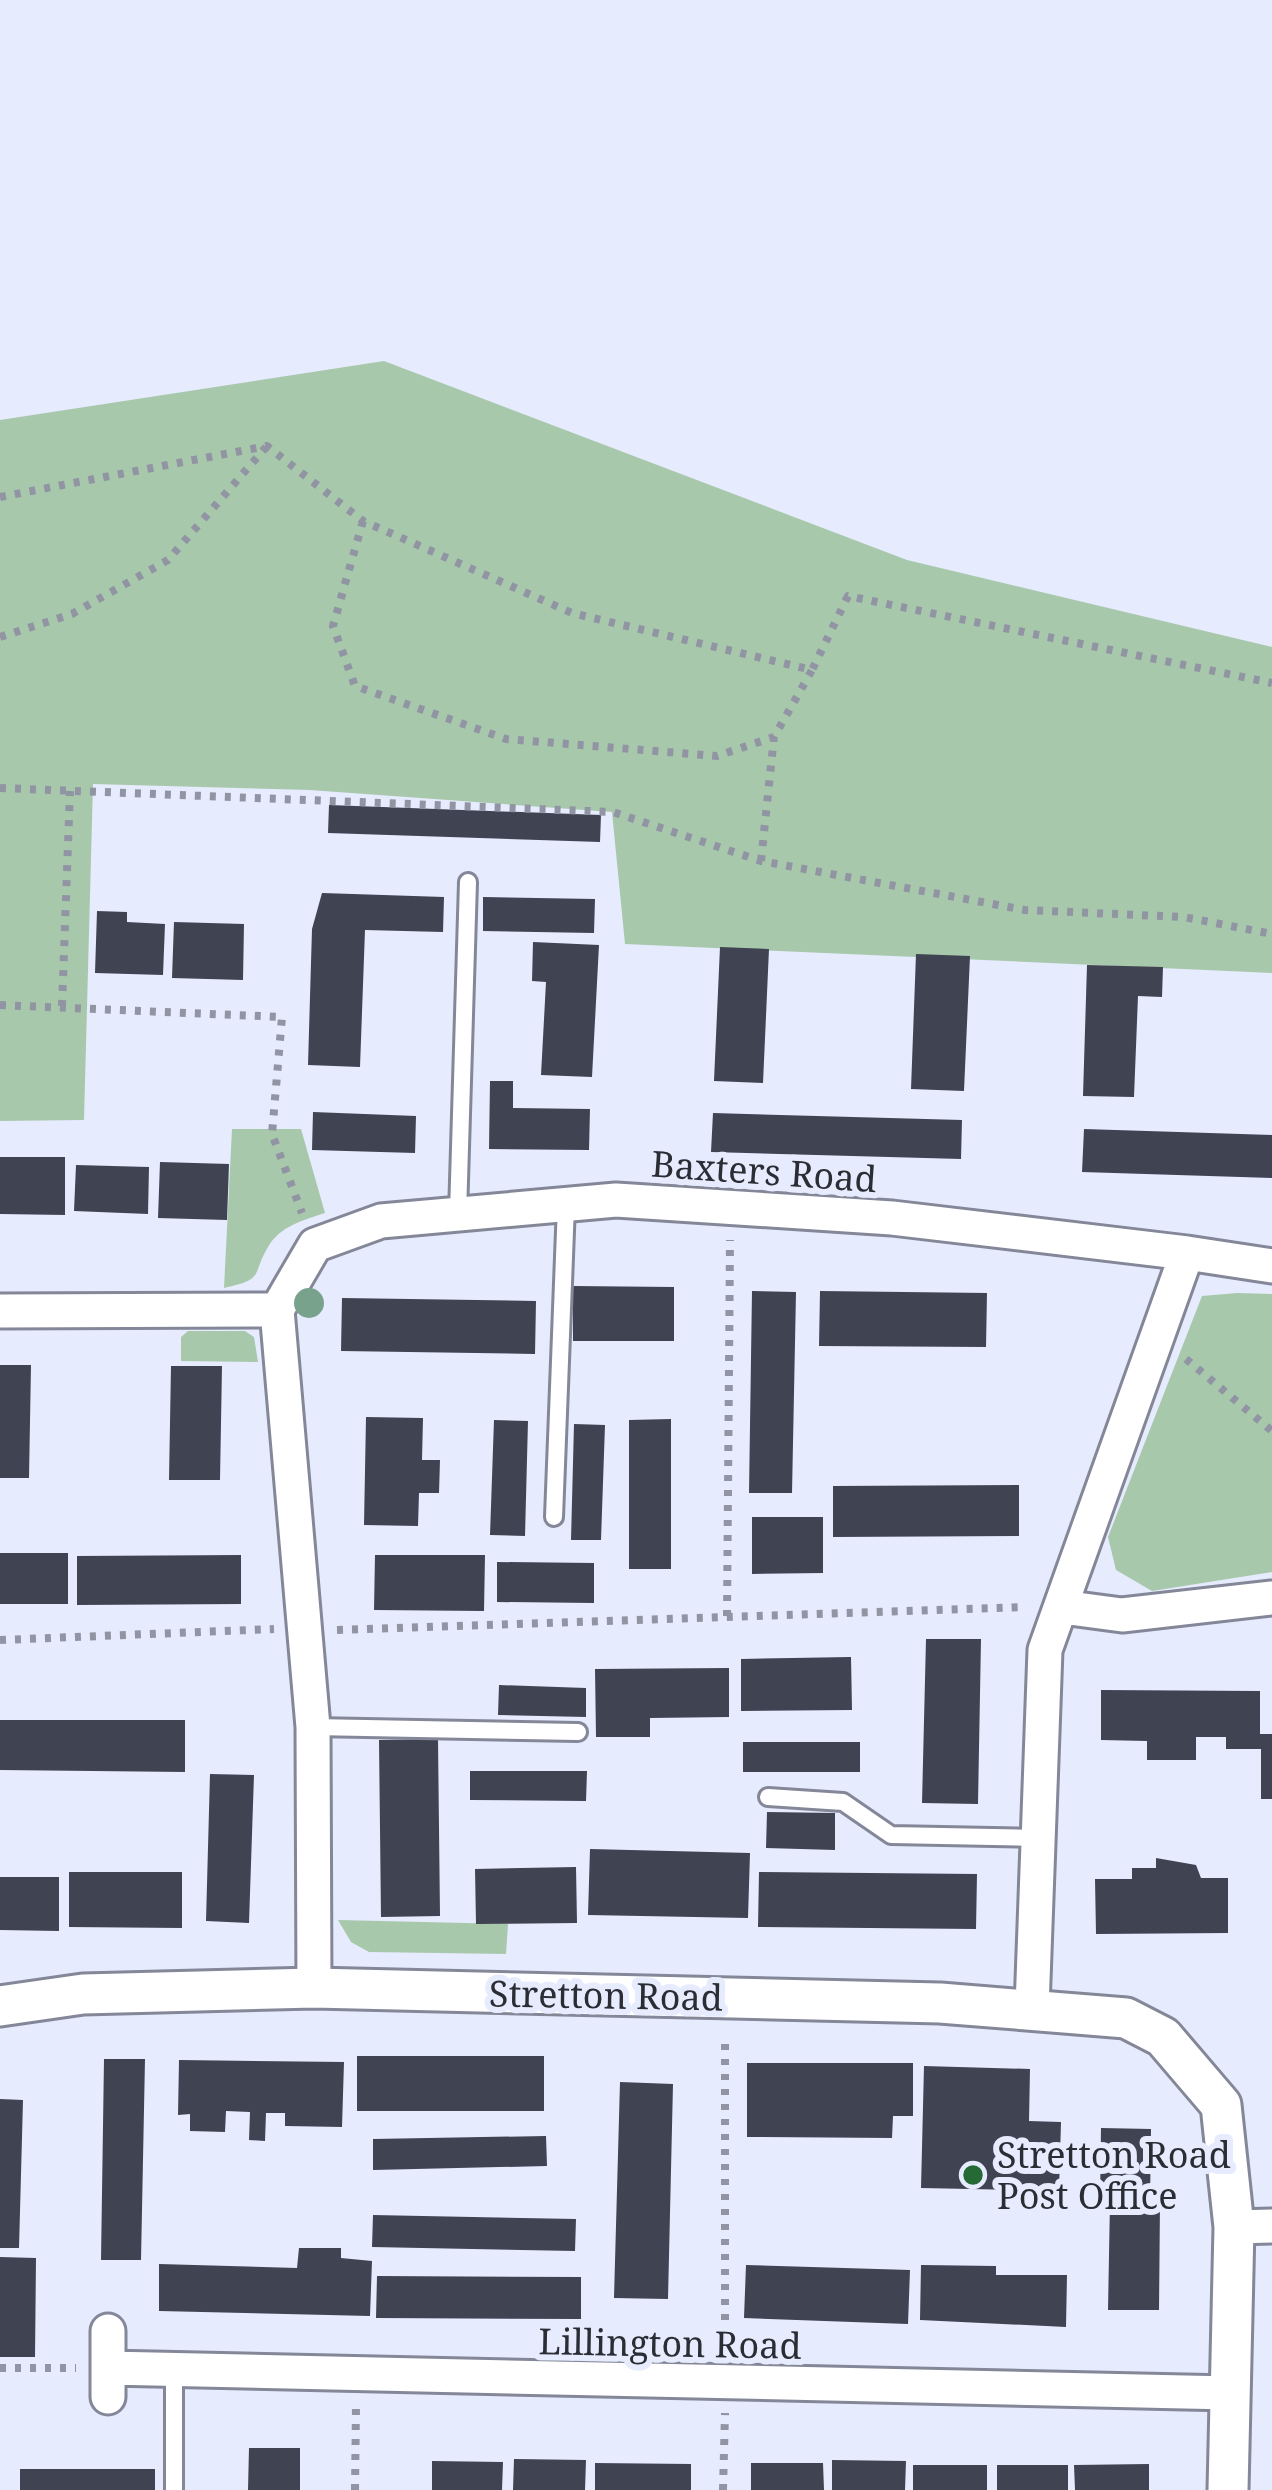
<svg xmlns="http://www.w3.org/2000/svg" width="1272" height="2490" font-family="'Noto Serif',serif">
	<rect width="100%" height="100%" fill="#e6ebfe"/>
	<path fill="#a8c8ac" d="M384,361L907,560L1272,647V973L625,944L612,812L310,790L93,784L84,1120L0,1121V420Z
		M232,1129H301L325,1213C304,1220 280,1226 268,1247C251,1275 266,1279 224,1288Z
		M1237,1293L1272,1294V1572L1152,1591L1116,1570L1108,1537L1202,1296Z
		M188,1331H245L254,1337L258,1362L181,1361V1337Z
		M338,1920L508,1924L506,1954L369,1952L351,1942Z"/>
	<path fill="#404352" d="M329,805L601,815L600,842L328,833Z
		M322,893L444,897L443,932L365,930L360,1067L308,1065L312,929Z
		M483,897L595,899L594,933L483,931Z
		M97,911L127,912V922L165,924L163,975L95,973Z
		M174,922L244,924L243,980L172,978Z
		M533,942L599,945L592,1077L541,1075L546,982L532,981Z
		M720,947L769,949L763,1083L714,1081Z
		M916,954L970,956L964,1091L911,1089Z
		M1087,965L1163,967L1162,997L1138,996L1134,1097L1083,1096Z
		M490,1081H513V1108L590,1109L589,1150L489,1149Z
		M313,1112L416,1116L415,1153L312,1150Z
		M713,1113L962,1120L961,1159L711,1152Z
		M1084,1129L1272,1135V1178L1082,1172Z
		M0,1157H65V1215L0,1214Z
		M160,1162L229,1164L227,1220L158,1218Z
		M76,1165L149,1167L148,1214L74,1211Z
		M573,1286L674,1287V1341H573Z
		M752,1291L796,1292L792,1493H749Z
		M820,1291L987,1293L986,1347L819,1346Z
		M342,1298L536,1301L535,1354L341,1351Z
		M0,1365H31L29,1478H0Z
		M171,1366H222L220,1480H169Z
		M366,1417L423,1418L422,1460H440L439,1493H419L418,1526L364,1525Z
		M671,1419V1569H629V1420Z
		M494,1420L528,1421L525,1536L490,1535Z
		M574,1424L605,1425L601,1540H571Z
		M1019,1485V1536L833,1537V1486Z
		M752,1517H823V1573L752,1574Z
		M0,1553H68V1604H0Z
		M241,1555V1604L77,1605V1556Z
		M375,1555H485L484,1611L374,1610Z
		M497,1562L594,1563V1603L497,1602Z
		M926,1639H981L978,1804L922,1803Z
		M851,1657L852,1710L741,1711V1659Z
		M729,1668V1717L650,1718V1737H596L595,1669Z
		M499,1685L586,1688V1717L498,1715Z
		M1101,1690L1260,1691V1734H1272V1799H1261V1749H1226V1737H1196V1760H1147V1741L1101,1740Z
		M0,1720H185V1772L0,1770Z
		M438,1739L440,1916L381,1917L379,1740Z
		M743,1742H860V1772H743Z
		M470,1771H587L586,1801L470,1800Z
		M210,1774L254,1775L249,1923L206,1921Z
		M767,1812L835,1813V1850L766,1848Z
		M590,1849L750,1853L748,1918L588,1915Z
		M1156,1858L1196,1865L1201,1878H1228V1933L1096,1934L1095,1879H1132V1868H1156Z
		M576,1867L577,1923L476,1924L475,1869Z
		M69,1872H182V1928L69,1927Z
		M759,1872L977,1874L976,1929L758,1927Z
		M0,1877H59V1931L0,1930Z
		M357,2056H544V2111H357Z
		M104,2059H145L141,2260H101Z
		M179,2060L344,2062L342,2127L285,2126V2113H266L265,2141L249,2140L250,2112L226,2111L225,2132L190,2131V2114L178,2115Z
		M747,2063H913V2116H893L892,2138L747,2137Z
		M924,2066L1030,2069L1029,2121L1061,2122L1059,2191L921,2188Z
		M620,2082L673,2084L668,2299L614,2298Z
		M0,2099L23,2100L19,2248H0Z
		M1101,2128L1151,2129L1150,2202H1160L1159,2310H1108L1110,2201H1100Z
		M546,2136L547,2166L373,2170V2139Z
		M373,2215L576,2219L575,2251L372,2247Z
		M299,2248H341V2258L372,2261L370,2316L159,2311V2264L297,2268Z
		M0,2257L36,2258L35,2357H0Z
		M746,2265L910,2270L908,2324L744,2318Z
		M921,2265L996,2266V2275H1067L1066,2327L920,2320Z
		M377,2276L581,2277V2319L376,2318Z
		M249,2448H300V2490H248Z
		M514,2459L586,2460L585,2490H513Z
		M832,2460L906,2461L905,2490H832Z
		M432,2461L503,2462L502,2490H432Z
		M595,2463L691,2464V2490H595Z
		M751,2463H823L824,2490H751Z
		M1149,2464V2490H1075L1074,2465Z
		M913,2465H987V2490H913Z
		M997,2465H1068V2490H997Z
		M20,2469H155V2490H20Z"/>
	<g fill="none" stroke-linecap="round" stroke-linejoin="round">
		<g stroke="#838798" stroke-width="22">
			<path id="service" d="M458,1214L468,882
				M554,1517L566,1205
				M313,1727L578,1732
				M768,1797L843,1802L891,1835L1038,1838
				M174,2370V2490"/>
		</g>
		<g stroke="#838798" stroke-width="39">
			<path id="minor" d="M1187,1253L1272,1266
				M0,1311L277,1310
				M1062,1607L1122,1615L1272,1598
				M314,1988L313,1727L277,1310L315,1245L381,1221L616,1200L892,1218L1187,1253L1045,1650L1032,2008
				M1234,2227L1272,2226
				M108,2368L1231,2393
				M108,2397V2331"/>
		</g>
		<g stroke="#838798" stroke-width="45">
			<path id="tertiary" d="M0,2006L83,1994L314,1988L940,2003L1126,2018L1163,2037L1221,2105L1234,2227L1228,2490"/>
		</g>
		<path stroke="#9195a3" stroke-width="8" stroke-dasharray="6 9" stroke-linecap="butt" d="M0,497L267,446L363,521L572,613L812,670L848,596L1272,683
			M363,521L333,626L355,686L506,739L717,756L774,737
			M0,637L72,614L168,560L266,447
			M0,788L613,812L761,861L1025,910L1184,917L1272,934
			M761,861L774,737L812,670
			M0,1005L282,1017L272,1134L302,1213
			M62,1006L70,791
			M1186,1359L1272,1431
			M727,1616L730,1240
			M337,1630L1024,1607
			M0,1640L274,1629
			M725,2350V2035
			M0,2368H76
			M355,2490L356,2406
			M723,2490L725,2413"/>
		<use href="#service" stroke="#fff" stroke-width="16"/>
		<use href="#minor" stroke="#fff" stroke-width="33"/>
		<use href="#tertiary" stroke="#fff" stroke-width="39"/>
	</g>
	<circle fill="#79a28d" cx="309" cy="1303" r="15"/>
	<circle fill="#256934" stroke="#e6ebfe" stroke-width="4.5" cx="973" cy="2175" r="12"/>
	<g text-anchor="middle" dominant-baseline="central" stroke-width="12" stroke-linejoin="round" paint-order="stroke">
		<g font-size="36" fill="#2b2d34" stroke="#e6ebfe">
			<text transform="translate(764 1171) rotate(4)">Baxters Road</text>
			<text transform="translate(606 1995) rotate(1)">Stretton Road</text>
			<text transform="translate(670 2343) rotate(1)">Lillington Road</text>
		</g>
		<g font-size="36" fill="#2b2d34" stroke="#e6ebfe" text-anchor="start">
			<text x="997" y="2154">Stretton Road<tspan x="997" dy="41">Post Office</tspan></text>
		</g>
	</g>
</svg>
